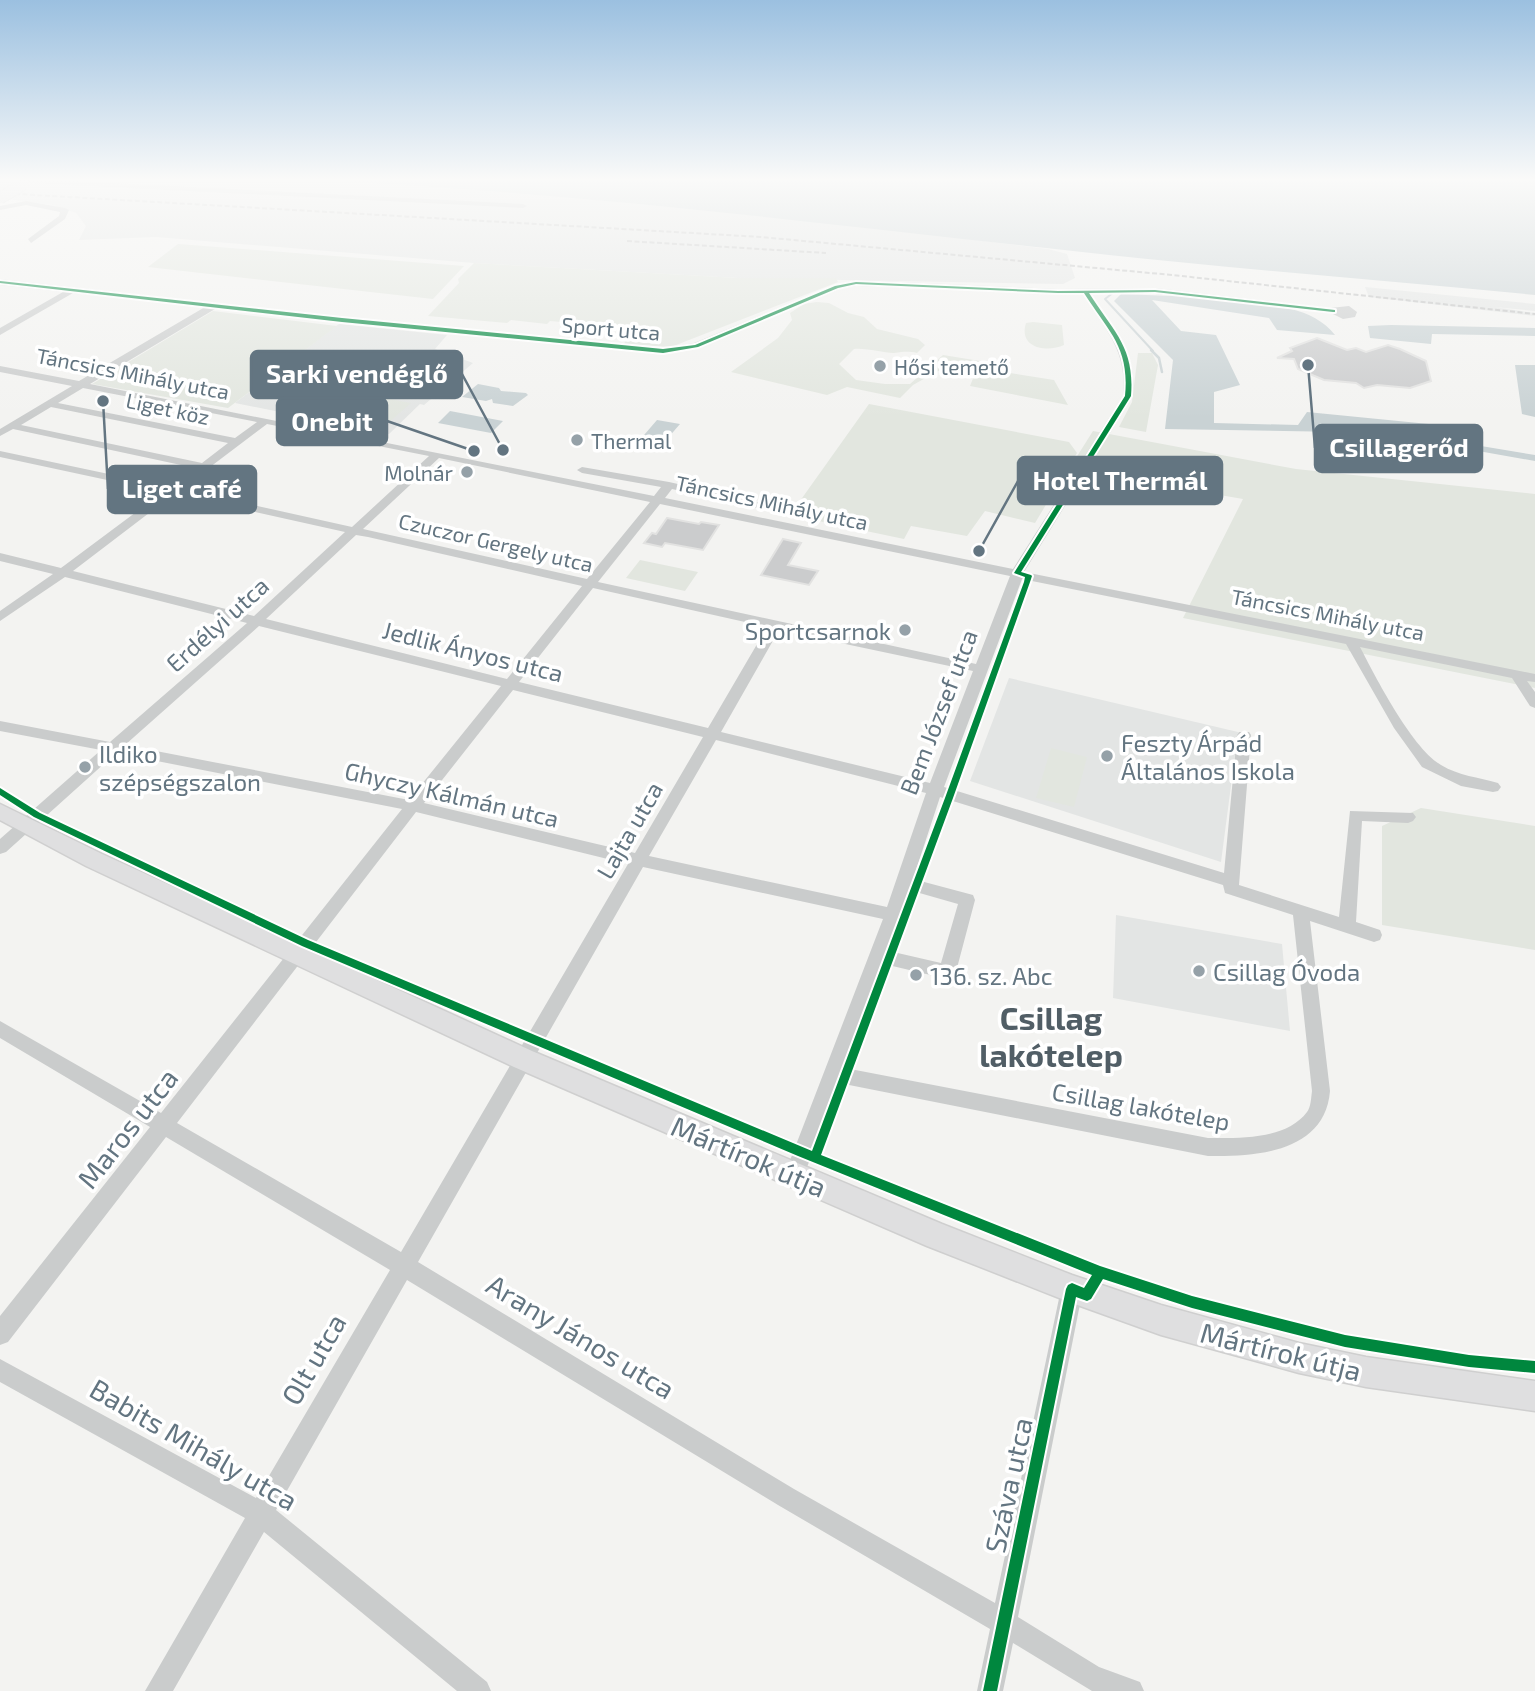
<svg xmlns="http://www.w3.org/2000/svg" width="1535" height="1691" font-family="'Exo 2',sans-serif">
	<rect width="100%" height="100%" fill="#f3f3f1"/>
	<path fill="#e3e5e4" d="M0,181H335L505,191L855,225L1048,249L1067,254L1075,278L1063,284L738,278L474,263L156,237L79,240L86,226L76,213L53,205L0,198Z
		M1365,287L1535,304V311L1494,307L1535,313V316L1369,297Z
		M339,324L447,335L435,349L473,363L424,405L420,404L389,434L235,403Z
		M1009,678L1238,732L1221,862L970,781Z
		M1116,915L1282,944L1290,1031L1113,998Z"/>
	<path fill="#e2e6df" d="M178,244L464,266L433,299L148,267Z
		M474,263L738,278H836L838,282L671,347L624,344L630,333L617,327L550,321L547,324L511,320L507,323L428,316L459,283L458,279Z
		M817,302L829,303L848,313L864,317L877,329L918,339L925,345L917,353C908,351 903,352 894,353C883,353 867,348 854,349L839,364L856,380L885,384H910L943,355L1011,366L1010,373L1054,380L1068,405L970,386L974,376L938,371L913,385L900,398L847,387L827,395L731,372L778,338L792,320L790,313L804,304Z
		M213,311L337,326L228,408L92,384Z
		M1033,322L1062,325L1064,345C1047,353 1018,348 1026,323Z
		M1138,353H1152L1158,365L1146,432L1119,427L1132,402Z
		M372,396L411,403L386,425L346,418Z
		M869,404L1069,442L1077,453L1035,523L985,511L967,536L911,526L904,539L790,515Z
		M1093,431L1296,469L1535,494V688L1183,618L1243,499L1069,469Z
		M640,560L698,572L685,591L626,578Z
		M1051,748L1087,757L1074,807L1036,798Z
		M1421,808L1535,826V950L1382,925V826Z"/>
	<path fill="#c9d2d4" d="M335,181H1535V295C1372,279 1209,267 1046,248C809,222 573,193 335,181Z
		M1121,294L1197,297L1291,309C1308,313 1324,321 1335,335L1277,330L1269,318L1152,300L1181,331L1216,335L1240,385L1214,392V423L1298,425L1307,412L1449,426L1463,443L1535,455V461L1467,449L1398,433L1165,429L1173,360L1114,301Z
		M1391,325L1535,328V336L1432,334L1431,344L1370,338L1368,326Z
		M1515,365H1535V417L1522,414Z
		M478,384L499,388L501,391L526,393L528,395L513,406L493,403L492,399L486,401L462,397Z
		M450,411L503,421L491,433L438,423Z
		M657,420L680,424L661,446L638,442Z"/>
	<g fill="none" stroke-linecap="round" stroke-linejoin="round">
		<path stroke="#c9d2d4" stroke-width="2" d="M1114,292L1105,299L1153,351"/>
		<path stroke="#c9d2d4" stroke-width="2.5" d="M1151,350L1159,358L1162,372"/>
	</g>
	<path fill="#cbcccd" stroke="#e2e2e1" stroke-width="2" d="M1317,338L1347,350L1356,348L1366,352L1388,345L1400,349L1426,361L1431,381L1410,388L1377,385L1364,388L1356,383L1324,380L1298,369L1294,359L1277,358L1292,351L1290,348Z
		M667,518L699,524L701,522L719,525L703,550L665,543L662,547L644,543L652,533L656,534Z
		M783,539L801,543L788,565L818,571L809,585L761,575Z"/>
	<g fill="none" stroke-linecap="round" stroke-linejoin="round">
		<g stroke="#cfcfcf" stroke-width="3">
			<path id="major" d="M0,804L102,854L532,1051L942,1224L1072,1275L1161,1305L1299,1343L1366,1357L1535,1381V1411L1366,1387L1299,1373L1161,1335L1072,1303L927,1246L514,1067L86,866L0,820Z"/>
		</g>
		<path fill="#cacccc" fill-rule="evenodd" d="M27,181H73L523,204L527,206L523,208L31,183Z
			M26,201L65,208L69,210L65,219L31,243L28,239L59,216L60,212L26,205L0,210V206Z
			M0,279L342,317L663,348L694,343L834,285L856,280L1058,289L1155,288L1330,308L1349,306L1357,312L1355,317L1343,319L1331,313L1155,294H1091C1114,330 1137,350 1133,396L1024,572L1535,674V682L1527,681L1535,692V708L1530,706L1512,678L1360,647C1376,678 1412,748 1441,765C1459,776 1478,777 1498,783L1501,787L1498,791L1493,792L1461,786L1422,767L1394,728L1346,644L1022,579L944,787L1224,873L1237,735L1239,732H1249L1251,735L1239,885L1339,917L1350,811L1413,813L1416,817L1413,821L1408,823L1362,821L1356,922L1380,930L1382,935L1380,940L1374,942L1310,921L1330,1091C1325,1152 1257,1157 1208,1156L839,1083L801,1183L794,1185L787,1183L784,1176L883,919L643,867L418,1262L794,1489L995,1603L1061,1289L1064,1281L1072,1278L1080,1281L1083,1289L1018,1617L1099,1667L1140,1682L1144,1691H1092L1013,1643L1003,1691H977L990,1629L778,1505L407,1280L276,1510L487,1682L491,1691H457L264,1532L173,1691H145L245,1518L0,1382V1359L256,1498L390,1270L166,1137L8,1342L0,1345V1316L150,1127L0,1038V1021L161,1113L402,809L116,753L6,852L0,854V839L101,750L0,731V721L110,742L247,623L65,577L0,621V611L53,574L0,561V553L61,568L163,492L0,457V451L170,487L195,468L13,429L0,436V429L72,386L0,372V366L79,381L205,307L73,293L0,335V328L63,292L0,285ZM856,286L1083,294C1105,330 1128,350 1123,396L1013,569L665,498L672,489L788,515L794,512L788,509L669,482L582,467L577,470L582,473L661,487L654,496L90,384L215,309L663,354L699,348L840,289ZM83,388L257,422L235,438L58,403ZM51,407L228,443L202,463L21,425ZM267,424L429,456L352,527L181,489ZM439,458L650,502L587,579L363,529ZM174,494L345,532L254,616L73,571ZM660,504L1010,576L976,664L598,582ZM356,535L368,537L582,586L507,679L266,619ZM593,588L767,627L708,728L519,682ZM259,626L501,686L409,800L125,745ZM779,630L973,671L930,783L721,732ZM513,690L703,737L635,853L424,803ZM716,740L926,793L887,907L649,856ZM940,797L1223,885L1225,893L1293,915L1312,1091C1311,1098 1311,1107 1307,1112C1286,1140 1239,1138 1208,1138L845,1068L884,964L943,978L954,973L957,968L975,900L973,895L913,879ZM416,812L628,864L401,1252L177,1123ZM909,890L958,904L941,963L889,951Z"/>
		<use href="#major" fill="#dfdfe0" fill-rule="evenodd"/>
		<path stroke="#c0c1c1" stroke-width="2" stroke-dasharray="5 2.5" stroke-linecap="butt" d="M0,193L761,237L1172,275L1535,314
			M627,241L826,253"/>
		<g stroke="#cfcfcf" stroke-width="13" stroke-linecap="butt">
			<path id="major-bridge" d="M0,198L24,184"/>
		</g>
		<use href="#major-bridge" stroke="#dfdfe0" stroke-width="11"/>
		<g stroke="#fff" stroke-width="4">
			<path id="cycleway" d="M0,281L342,318L663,349L695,345L835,286L856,282L1058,291L1155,290L1335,310V312H1333L1155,292L1089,293C1113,331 1135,347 1131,396L1021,572L1031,575L1032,576L1030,582L953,798L821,1155L1100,1266L1192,1296L1345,1335L1469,1355L1535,1361V1373L1469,1367L1345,1347L1192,1308L1103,1279L1091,1299L1087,1301L1076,1297L997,1691H983L1066,1289L1068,1285L1072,1283L1084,1288L1092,1275L798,1156L302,946L34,817L0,795V788L40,813L308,940L812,1151L945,798L1024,582L1025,577L1014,573L1125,396C1130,347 1108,331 1084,293H1058L856,284L838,288L698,347L663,353L342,322L0,283Z"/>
		</g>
		<use href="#cycleway" fill="#00873e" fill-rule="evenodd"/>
	</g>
	<linearGradient id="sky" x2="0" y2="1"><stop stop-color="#9bc0e0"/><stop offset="0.43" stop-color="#fafaf9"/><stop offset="1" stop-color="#fafaf9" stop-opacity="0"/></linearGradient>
	<rect width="1535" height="418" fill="url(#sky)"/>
	<g fill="#95a1a8" stroke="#fff" stroke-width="2.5">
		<circle cx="880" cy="366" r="7"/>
		<circle cx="577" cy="440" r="7"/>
		<circle cx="467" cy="472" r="7"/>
		<circle cx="905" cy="630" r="7"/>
		<circle cx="1107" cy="756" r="7"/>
		<circle cx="85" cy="767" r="7"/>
		<circle cx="1199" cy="971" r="7"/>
		<circle cx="916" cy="975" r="7"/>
	</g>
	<g text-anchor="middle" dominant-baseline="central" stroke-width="7" stroke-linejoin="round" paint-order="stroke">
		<g font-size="21" fill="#637581" stroke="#fff">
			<text transform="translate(611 328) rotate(5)">Sport utca</text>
			<text transform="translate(133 373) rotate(11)">Táncsics Mihály utca</text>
			<text transform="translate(168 408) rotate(12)">Liget köz</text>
			<text transform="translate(772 502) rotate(12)">Táncsics Mihály utca</text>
			<text transform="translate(496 542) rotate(13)">Czuczor Gergely utca</text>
			<text transform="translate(1328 614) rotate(11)">Táncsics Mihály utca</text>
		</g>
		<g font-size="21" fill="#637581" stroke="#fff" text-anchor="start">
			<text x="894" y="366">Hősi temető</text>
			<text x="591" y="440">Thermal</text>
			<text x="453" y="472" text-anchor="end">Molnár</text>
		</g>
		<g font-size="24" fill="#637581" stroke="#fff">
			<text transform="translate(217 624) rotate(-42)">Erdélyi utca</text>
			<text transform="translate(473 651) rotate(14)">Jedlik Ányos utca</text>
			<text transform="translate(938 712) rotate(-69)">Bem József utca</text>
			<text transform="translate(452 794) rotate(13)">Ghyczy Kálmán utca</text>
			<text transform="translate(629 830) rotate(-60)">Lajta utca</text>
			<text transform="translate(1141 1106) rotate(10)">Csillag lakótelep</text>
		</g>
		<g font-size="24" fill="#637581" stroke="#fff" text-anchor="start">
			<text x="891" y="630" text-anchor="end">Sportcsarnok</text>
			<text x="1121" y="742">Feszty Árpád<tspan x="1121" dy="28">Általános Iskola</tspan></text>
			<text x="99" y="753">Ildiko<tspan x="99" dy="28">szépségszalon</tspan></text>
			<text x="1213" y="971">Csillag Óvoda</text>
			<text x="930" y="975">136. sz. Abc</text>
		</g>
		<g font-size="28" fill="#637581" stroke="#fff">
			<text transform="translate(127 1128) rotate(-52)">Maros utca</text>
			<text transform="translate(749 1156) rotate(23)">Mártírok útja</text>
			<text transform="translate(581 1336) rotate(31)">Arany János utca</text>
			<text transform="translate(1281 1351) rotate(14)">Mártírok útja</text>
			<text transform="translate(313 1359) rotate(-60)">Olt utca</text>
			<text transform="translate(194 1444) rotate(30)">Babits Mihály utca</text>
			<text transform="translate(1008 1485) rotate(-78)">Száva utca</text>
		</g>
		<g font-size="32" font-weight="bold" fill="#515e66" stroke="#fff">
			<text x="1051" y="1017">Csillag<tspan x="1051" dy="37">lakótelep</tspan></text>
		</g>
	</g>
	<path fill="none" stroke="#637581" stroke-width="2.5" d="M503 450L462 374M474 451L387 421M1308 365L1315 448M979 551L1018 481M103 401L108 489"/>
	<g fill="#637581" stroke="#fff" stroke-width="2.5">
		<circle cx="503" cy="450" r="7"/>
		<circle cx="474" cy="451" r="7"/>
		<circle cx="1308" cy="365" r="7"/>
		<circle cx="979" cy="551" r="7"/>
		<circle cx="103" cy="401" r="7"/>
	</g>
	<g fill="#637581" stroke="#637581" stroke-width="2.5">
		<rect x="251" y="351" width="211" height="47" rx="7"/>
		<rect x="277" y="398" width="110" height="47" rx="7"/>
		<rect x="1315" y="425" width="167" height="47" rx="7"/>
		<rect x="1018" y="457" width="204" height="47" rx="7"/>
		<rect x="108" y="466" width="148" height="47" rx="7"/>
	</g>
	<g font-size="26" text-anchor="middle" font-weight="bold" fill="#fff">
		<text x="357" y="383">Sarki vendéglő</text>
		<text x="332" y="431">Onebit</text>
		<text x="1399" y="457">Csillagerőd</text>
		<text x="1120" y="490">Hotel Thermál</text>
		<text x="182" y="498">Liget café</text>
	</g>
</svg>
